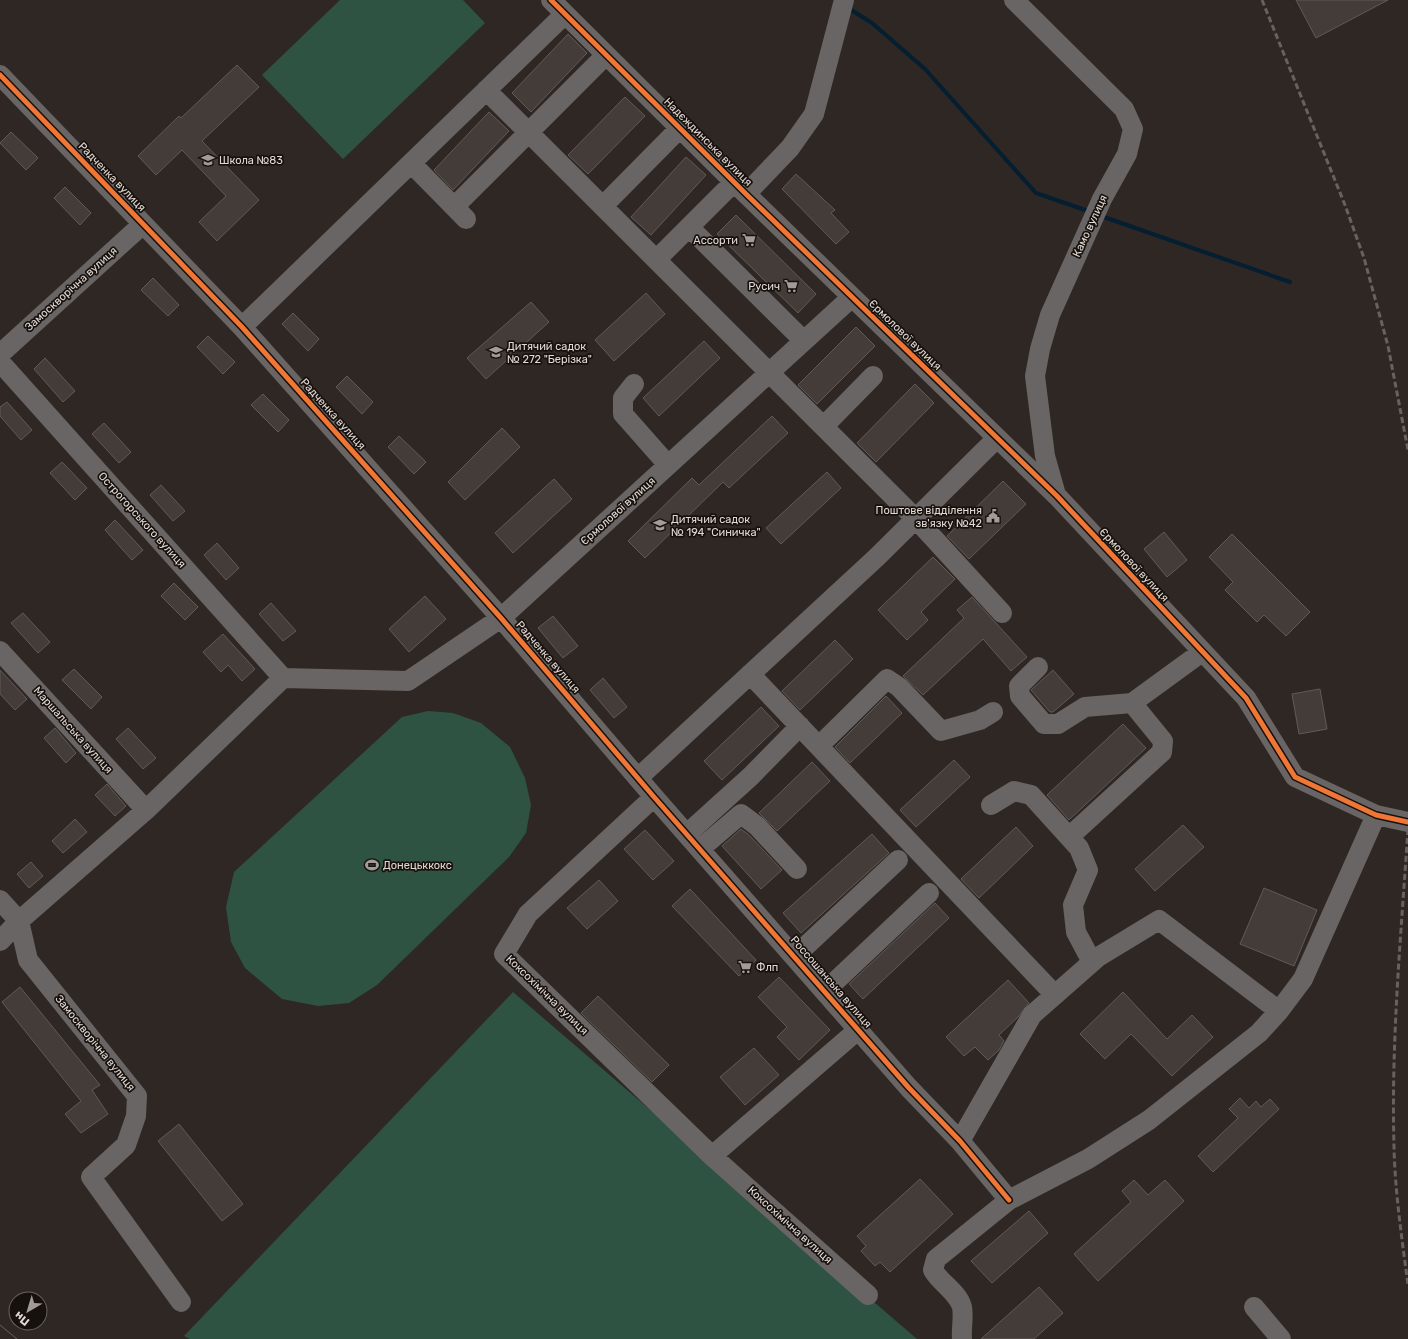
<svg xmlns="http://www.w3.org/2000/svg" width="1408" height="1339" font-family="Rubik,sans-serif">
	<rect width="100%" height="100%" fill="#2f2723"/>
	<path fill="#2f5342" d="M340,0H463L485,23L343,159L262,75Z
		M428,711L453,713L481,723L510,747L525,778L531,805L526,833L509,857L377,985L349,1003L318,1006L282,999L245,968L231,942L226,907L234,872L402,717Z
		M513,992L917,1339H190L184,1336Z"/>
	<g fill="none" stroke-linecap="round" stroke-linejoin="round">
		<path stroke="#041e32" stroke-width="4" d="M848,8L872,23L925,69L1036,193L1091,212
			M1101,216L1290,282"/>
	</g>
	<path fill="#433c39" stroke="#615a57" d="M1296,0H1388L1316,38Z
		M568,34L587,53L531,112L512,93Z
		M237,65L259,87L202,141L259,200L217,241L199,222L226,196L182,150L156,175L138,156L179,116L181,118Z
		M625,97L645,116L588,174L568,155Z
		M489,112L509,131L453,190L434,170Z
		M11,132L38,158L26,170L0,143Z
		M686,157L706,175L651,235L631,217Z
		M796,174L835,210L831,213L849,232L836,244L782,189Z
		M65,187L91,213L80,225L54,198Z
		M736,215L816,294L798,313L717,234Z
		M153,278L179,305L168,316L141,290Z
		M646,293L665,314L614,361L595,340Z
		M531,302L549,322L486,379L467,358Z
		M293,313L319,339L308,351L282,324Z
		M856,327L875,346L817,404L798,385Z
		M208,336L235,362L223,374L197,347Z
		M704,341L720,358L659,416L643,398Z
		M45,358L75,391L63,402L34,369Z
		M347,376L373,402L362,414L336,387Z
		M915,384L934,403L876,462L857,443Z
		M263,394L289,420L278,432L251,405Z
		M7,402L32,430L21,440L0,416V407Z
		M772,416L788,433L729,488L723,482L645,558L628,541L692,478L699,485Z
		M104,423L131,452L119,463L92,434Z
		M502,428L520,447L465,500L448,482Z
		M399,436L426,462L414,474L388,447Z
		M62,462L87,488L75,500L50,473Z
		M827,472L841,488L781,544L766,528Z
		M554,479L572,499L513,553L495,533Z
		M1003,481L1026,504L969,559L947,536Z
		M161,485L185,511L173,521L150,495Z
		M115,520L143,550L132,560L105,530Z
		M1164,532L1187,560L1167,577L1144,549Z
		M1232,534L1310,612L1286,636L1264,615L1257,622L1225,590L1233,582L1209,557Z
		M217,543L239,568L226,580L204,555Z
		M933,557L955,579L921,612L928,620L907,640L878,610Z
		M174,583L198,607L185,620L161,596Z
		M425,596L446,619L409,652L389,629Z
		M972,597L1027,657L1011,671L983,639L923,695L903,676L964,618L957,610Z
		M271,603L296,631L283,641L259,614Z
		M23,613L50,642L38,653L11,623Z
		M553,616L578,646L563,658L538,628Z
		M223,634L255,669L242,681L228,665L221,672L203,652Z
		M835,640L853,659L800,710L782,691Z
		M74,669L102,697L91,709L62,680Z
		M0,670L27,699L15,710L0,694Z
		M1053,670L1074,694L1053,712H1050L1031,690Z
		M603,678L627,707L614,718L590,690Z
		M1320,689L1327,729L1299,734L1292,694Z
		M886,696L902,713L850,763L835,747Z
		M761,707L779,726L722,780L704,761Z
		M1123,724L1146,748L1069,820L1047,795Z
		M55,728L76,753L66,763L44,738Z
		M128,728L156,758L143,769L116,739Z
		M954,760L970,777L916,827L900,810Z
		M812,762L830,781L777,831L759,813Z
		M107,784L126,806L115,816L95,795Z
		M75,819L87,832L63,853L52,841Z
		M1183,825L1204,847L1155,891L1135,869Z
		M1016,827L1033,846L979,898L961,879Z
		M741,829L749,835L782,870L761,889L722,846Z
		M645,830L674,861L653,880L624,849Z
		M872,834L889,853L801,933L783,913Z
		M31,862L43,876L29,888L17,874Z
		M599,880L618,901L587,929L567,908Z
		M1264,888L1317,910L1294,966L1240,944Z
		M690,889L756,960L739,976L672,906Z
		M935,903L949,918L863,999L849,984Z
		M779,977L830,1030L799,1060L777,1037L787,1027L758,997Z
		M1008,980L1029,1003L1018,1017L999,1035L1004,1041L999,1050L988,1060L975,1047L964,1056L946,1037Z
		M20,987L100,1085L92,1090L108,1114L81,1133L65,1114L81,1101L2,1002Z
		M1123,992L1167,1039L1192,1015L1213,1037L1172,1076L1131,1034L1105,1059L1080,1034Z
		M598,996L669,1065L652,1082L581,1013Z
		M754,1048L779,1075L745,1105L720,1077Z
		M1240,1098L1249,1108L1256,1101L1261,1107L1270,1099L1279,1109L1213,1172L1198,1156L1238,1118L1229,1109Z
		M179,1124L243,1204L222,1221L158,1141Z
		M920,1179L953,1214L890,1272L880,1262L875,1266L861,1251L866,1246L857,1236Z
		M1134,1180L1148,1195L1165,1180L1184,1201L1098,1281L1074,1254L1131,1202L1122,1191Z
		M1029,1211L1048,1233L992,1283L971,1261Z
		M1039,1287L1063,1313L1034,1339H981Z"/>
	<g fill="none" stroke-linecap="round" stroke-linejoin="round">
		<path stroke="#686564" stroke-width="20" d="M551,0L746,194L1057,496L1246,698L1295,777L1376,815L1408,822
			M1014,0L1124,109L1133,129L1127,154L1102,199L1050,315L1040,349L1035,376L1045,456L1056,495
			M0,75L242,327L501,618L654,797L909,1088L960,1141L1009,1200
			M486,90L916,519L1002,613
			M411,163L466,219
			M746,194L790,148L814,114L844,0
			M603,206L680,128
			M454,207L606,55
			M689,227L804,341
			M657,259L734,182
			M242,327L565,14
			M0,354L143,224
			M0,362L283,678
			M634,384L623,398V414L668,465
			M824,426L873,376
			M0,651L146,810
			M1038,667L1019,686L1020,696L1044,724H1058L1085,707L1132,703L1202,652
			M750,674L1055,995
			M819,746L887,679L899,687L941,731L980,720L993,712
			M638,778L877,557L997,438
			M654,797L528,914L504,954L712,1156L868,1295
			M991,805L1014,791L1031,795L1079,848L1088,870L1073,905L1076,932L1092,962
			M687,834L751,776L800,726
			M1069,837L1162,752L1163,741L1132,703
			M700,849L741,814L757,826L797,869
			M0,900L19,921L28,960L137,1096L136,1116L126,1145L91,1177L181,1302
			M0,941L19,921L146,810L283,678L408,681L501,618L852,297
			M795,956L898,860
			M825,991L929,893
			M960,1141L1032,1015L1098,957L1159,920L1279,1011
			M712,1156L859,1029
			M1254,1307L1281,1339
			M962,1339C961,1328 964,1318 962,1307C958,1292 940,1283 933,1270L936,1259L1009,1200L1088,1159L1149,1120L1259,1033L1279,1011L1303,979L1376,815"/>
		<path stroke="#66625e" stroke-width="1" d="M0,1325L17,1339"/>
		<path stroke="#66625e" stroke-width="3" stroke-dasharray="6 3" stroke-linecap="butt" d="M1262,0L1345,205L1364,258L1388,346L1408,450
			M1408,829C1401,935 1391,1041 1394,1147C1395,1193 1402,1239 1408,1285"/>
		<g stroke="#17110d" stroke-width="8">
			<path id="cycleway" d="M551,0L746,194L1057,496L1246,698L1295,777L1376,815L1408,822
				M0,75L242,327L501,618L654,797L909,1088L960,1141L1009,1200"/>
		</g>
		<use href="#cycleway" stroke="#f07635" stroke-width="5"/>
	</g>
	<defs>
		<g id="university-bare" transform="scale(1.08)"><path d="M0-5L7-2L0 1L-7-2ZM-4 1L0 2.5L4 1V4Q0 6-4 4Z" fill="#a49b96" stroke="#17110d" stroke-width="2.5" paint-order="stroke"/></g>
		<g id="supermarket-bare" transform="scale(1.08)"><path d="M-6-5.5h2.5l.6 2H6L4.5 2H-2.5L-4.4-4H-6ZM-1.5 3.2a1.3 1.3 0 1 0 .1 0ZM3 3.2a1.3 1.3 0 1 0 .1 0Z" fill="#a49b96" stroke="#17110d" stroke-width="2.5" paint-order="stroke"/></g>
		<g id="school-bare" transform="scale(1.08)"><path d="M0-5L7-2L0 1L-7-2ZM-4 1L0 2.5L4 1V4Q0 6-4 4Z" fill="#a49b96" stroke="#17110d" stroke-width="2.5" paint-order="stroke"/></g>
		<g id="civic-bare" transform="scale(1.08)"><path d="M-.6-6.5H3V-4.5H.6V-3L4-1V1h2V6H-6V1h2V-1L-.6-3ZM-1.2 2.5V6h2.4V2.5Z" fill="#a49b96" stroke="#17110d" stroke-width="2.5" paint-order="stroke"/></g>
		<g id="stadium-bare" transform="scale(1.08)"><path d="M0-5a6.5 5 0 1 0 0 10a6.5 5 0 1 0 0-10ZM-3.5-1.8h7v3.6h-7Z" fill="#a49b96" stroke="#17110d" stroke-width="2.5" paint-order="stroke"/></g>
	</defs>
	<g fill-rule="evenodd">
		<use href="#university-bare" x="208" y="160"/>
		<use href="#supermarket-bare" x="749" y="240"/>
		<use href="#supermarket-bare" x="791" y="286"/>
		<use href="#school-bare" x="496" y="352"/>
		<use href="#civic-bare" x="993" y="516"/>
		<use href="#school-bare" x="660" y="525"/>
		<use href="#stadium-bare" x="372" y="865"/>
		<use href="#supermarket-bare" x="745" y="967"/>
	</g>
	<g text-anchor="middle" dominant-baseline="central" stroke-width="3.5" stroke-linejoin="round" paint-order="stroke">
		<g font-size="11" fill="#e3d9d4" stroke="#17110d">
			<text transform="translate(708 142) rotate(45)">Надєждинська вулиця</text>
			<text transform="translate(112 177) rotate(46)">Радченка вулиця</text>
			<text transform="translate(1090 226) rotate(-65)">Камо вулиця</text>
			<text transform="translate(71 289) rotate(-42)">Замоскворічна вулиця</text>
			<text transform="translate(905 335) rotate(44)">Єрмолової вулиця</text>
			<text transform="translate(333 414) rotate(48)">Радченка вулиця</text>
			<text transform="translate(618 511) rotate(-42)">Єрмолової вулиця</text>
			<text transform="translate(142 520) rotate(48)">Острогорського вулиця</text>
			<text transform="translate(1134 565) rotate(47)">Єрмолової вулиця</text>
			<text transform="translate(548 657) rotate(49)">Радченка вулиця</text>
			<text transform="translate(73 730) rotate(48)">Маршальська вулиця</text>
			<text transform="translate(831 982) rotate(49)">Россошанська вулиця</text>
			<text transform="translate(547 995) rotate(44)">Коксохімічна вулиця</text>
			<text transform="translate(95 1043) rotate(51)">Замоскворічна вулиця</text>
			<text transform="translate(790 1225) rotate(42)">Коксохімічна вулиця</text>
		</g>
		<g font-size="11" fill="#e3d9d4" stroke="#17110d" text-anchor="start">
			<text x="219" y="160">Школа №83</text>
			<text x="738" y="240" text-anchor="end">Ассорти</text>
			<text x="780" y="286" text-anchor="end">Русич</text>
			<text x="507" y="346">Дитячий садок<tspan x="507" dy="13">№ 272 "Берізка"</tspan></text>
			<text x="982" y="510" text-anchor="end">Поштове відділення<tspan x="982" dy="13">зв'язку №42</tspan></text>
			<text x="671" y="519">Дитячий садок<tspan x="671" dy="13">№ 194 "Синичка"</tspan></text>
			<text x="383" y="865">Донецьккокс</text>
			<text x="756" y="967">Флп</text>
		</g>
	</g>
	<g transform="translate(28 1311) rotate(218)"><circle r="19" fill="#17110d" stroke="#69615d"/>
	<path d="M0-3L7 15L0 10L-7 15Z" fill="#a49b96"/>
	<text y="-6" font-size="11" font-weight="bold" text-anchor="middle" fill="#e3d9d4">Пн</text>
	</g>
</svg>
